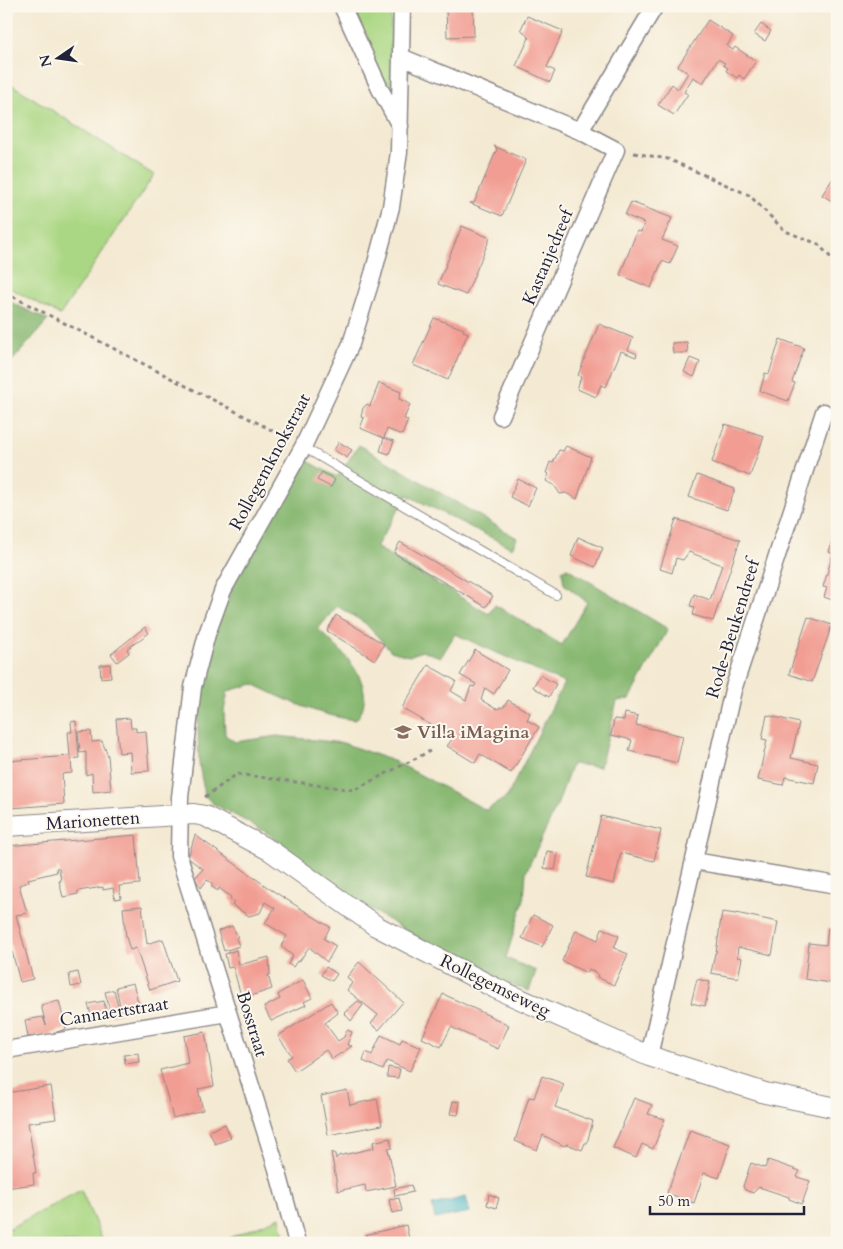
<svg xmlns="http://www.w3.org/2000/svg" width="843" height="1249" font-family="Cardo,serif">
	<rect width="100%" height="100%" fill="#fbf7ec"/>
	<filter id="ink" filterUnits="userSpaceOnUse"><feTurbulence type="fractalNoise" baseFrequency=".02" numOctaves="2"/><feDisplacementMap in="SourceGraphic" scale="10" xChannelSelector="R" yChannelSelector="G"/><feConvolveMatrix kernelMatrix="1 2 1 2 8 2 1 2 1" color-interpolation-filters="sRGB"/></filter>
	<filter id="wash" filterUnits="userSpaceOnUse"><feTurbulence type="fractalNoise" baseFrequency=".0096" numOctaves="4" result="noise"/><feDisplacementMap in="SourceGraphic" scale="20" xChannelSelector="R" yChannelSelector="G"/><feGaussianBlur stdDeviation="1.12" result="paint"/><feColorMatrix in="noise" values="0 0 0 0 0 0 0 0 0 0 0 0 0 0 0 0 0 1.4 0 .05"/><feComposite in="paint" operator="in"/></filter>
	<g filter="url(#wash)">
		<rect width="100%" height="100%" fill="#f4ead3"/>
		<path fill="#aad783" stroke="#667c5f" d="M348,6H391V86L386,88Z
			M6,81L154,175L60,315L6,286Z
			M81,1190L104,1243H6V1230Z
			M280,1217L285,1243H217Z"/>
		<path fill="#87b871" stroke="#546d56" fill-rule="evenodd" d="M6,300L48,320L6,368Z
			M359,445L517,538L512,548L407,495L376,547L489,614L495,605L562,645L587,602L564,584L562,571L567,568L668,629L630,699L617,701L600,767L572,764L558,803L526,872L524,899L506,958L536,971L529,991L484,975L418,938L350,897L266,832L212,803L205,796L199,764L197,692L213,630L239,572L299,462L306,460L337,477ZM337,606L365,623L391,651L409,656L422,651L441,657L455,634L564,683L507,797L486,810L396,762L343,743L277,736L235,742L225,735L224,711L228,691L253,684C286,700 319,716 356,720C382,686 341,650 318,629Z"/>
		<path fill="#4bb7c7" stroke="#366c81" d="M466,1197L470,1212L435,1219L432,1205Z"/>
		<g id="blocks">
			<path fill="#f29d93" d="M446,6H473L474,36L447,37Z
				M527,16L563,31L547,67L555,71L550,82L516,66L529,38L521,29Z
				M708,20L733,36L727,46L733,50L735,47L756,61L744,79L739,75L737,78L726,71L728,68L723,65L725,63L718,59L703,83L693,77L684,92L688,94L674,115L658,105L672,84L678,89L688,73L678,66Z
				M761,24L771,31L765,41L754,34Z
				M494,146L526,160L502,216L470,203H474L497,149Z
				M837,172V204L822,195Z
				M631,202L672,218L662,240L678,246L670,264L662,261L651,288L620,275L637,231L641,232L644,223L625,215Z
				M462,226L490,238L466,295L438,284Z
				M434,318L464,329L463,331L468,333L448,380L413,365Z
				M599,324L633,338L628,350L637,354L636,357L621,351L606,387L601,385L596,397L577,389L581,377L578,375Z
				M780,339L804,348L792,382L795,383L788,401L760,391L765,373L769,374Z
				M687,342L688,353H673L672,343Z
				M690,358L700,362L694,377L684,372Z
				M379,383L401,392L399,399L410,404L404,419L408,420L402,435L387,429L384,438L360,428L364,418L361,417L363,408L367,404L370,406Z
				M725,424L764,436L750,476L712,462Z
				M384,438L394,441L389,454L380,451Z
				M339,442L352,450L347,458L334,450Z
				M566,446L591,457L577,499L566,493L560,494L554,485L546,481L549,474L546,473L550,462L553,463L559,450L563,451Z
				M322,472L335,480L331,487L317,480Z
				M697,475L735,489L727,510L689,497Z
				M518,479L536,488L528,506L510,497Z
				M676,519L740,540L713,621L693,615L695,607L690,606L694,594L710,600L722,565L689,552L683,560L676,558L672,573L660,569Z
				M834,533H837L835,601L824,597L827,588L823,587L833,554L829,552Z
				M578,537L603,548L595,567L571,556Z
				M400,542L493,596L486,607L394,553Z
				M336,615L384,644L375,660L327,631Z
				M808,617L832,625L812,682L789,674Z
				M145,627L149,633L127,649L129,653L117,662L111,654Z
				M475,650L508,670L494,694L485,688L481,700L496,709L504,707L508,700L530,713L527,720L539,727L511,773L480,754L475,763L447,746L453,738L402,708L428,665L456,681L451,691L466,700L471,686L474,687L476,684L460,675Z
				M110,664L111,677L101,678L100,665Z
				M540,675L556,684L549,697L533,687Z
				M625,713L638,716L636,725L683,736L677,763L629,751L632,740L611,735L614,719L624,720Z
				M767,715L799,723L791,758L818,764L814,783L785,777L783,785L758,780L767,740L762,739Z
				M130,718L131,728H136V732L146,731L149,771L131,772L130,752L119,753L116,719Z
				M76,721L79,758L71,759L72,773L62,774L64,804L11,808L7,761L70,756L68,732H72L71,722Z
				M91,731L92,742L102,741L108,756L111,790L93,792L92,773L86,775V752L80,753L78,732Z
				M601,816L661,830L654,861L621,853L614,884L586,877Z
				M136,835L140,884L119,886L121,898L115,899L113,888L103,890V887L78,891V894L63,897L59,881H61L59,868H56L57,872L28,879L29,882L19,885L27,913L16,915L33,979L20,982L6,928V846Z
				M195,835L270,889L330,927L324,939L336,946L327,962L309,947L299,962L297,961L293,967L288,964L293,956L281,946L287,936L265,923L275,908L265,902L260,913L249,916L232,905L234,903L230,899L231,897L219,888L218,891L212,887V883L207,880L201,888L195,878L203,869L188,858Z
				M547,851L558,853L555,870L544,868Z
				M142,906L147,944L163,939L177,981L150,990L136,948L130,950L126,937L123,908Z
				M722,912L736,914V913L778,922L772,955L738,947L737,957L742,958L738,978L711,973L715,953H716Z
				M533,915L553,925L542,947L522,938Z
				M232,926L238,937L236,938L239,946L224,951L218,931Z
				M602,928L619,936L614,948L628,954L614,985L597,977L598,974L589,969L587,973L562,961L576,930L598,940Z
				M828,928L837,929V984L805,979L809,943L826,945Z
				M236,950L239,965L269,957L270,975H268L272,989L242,999L233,967L228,968L225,954Z
				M359,962L403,1002L379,1030L371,1024L378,1015L347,990L352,983L347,977Z
				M326,967L337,974L332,981L321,975Z
				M78,972L81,985L71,987L69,974Z
				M697,979L710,982L705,1006L691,1003Z
				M303,980L312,998L304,1002L306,1005L271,1021L264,1007L280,999L278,995L283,991Z
				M133,983L139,1006L121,1010L116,987Z
				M114,990L120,1013L111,1015L105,992Z
				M443,994L509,1025L498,1049L451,1027L441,1047L422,1038Z
				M59,1001L66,1029L48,1035L28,1037L25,1020L43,1017L46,1025L41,1005Z
				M104,1001L107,1016L92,1019L88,1004Z
				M358,1001L363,1005L351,1021L344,1013Z
				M331,1002L338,1013L325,1023L338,1041L344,1037L347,1030L352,1032L347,1045L352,1046L332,1059L326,1050L295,1071L287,1059L292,1056L278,1036Z
				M205,1032L214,1086L198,1089L203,1110L173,1118L160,1070L188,1063L184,1036Z
				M381,1035L400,1044L402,1039L421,1047L410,1071L387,1061L383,1070L363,1061L366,1052L372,1055Z
				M138,1053L139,1062L125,1064L124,1055Z
				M388,1067L400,1069L398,1078L387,1077Z
				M542,1076L564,1084L555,1107L593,1121L587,1143H585L582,1150L567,1144L564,1146L543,1135L537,1150L515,1141L529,1097L534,1098Z
				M51,1086L56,1119L28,1123L36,1173H33L34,1184L6,1188V1093Z
				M347,1090L350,1105L377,1099L382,1125L328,1135L321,1096Z
				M634,1098L652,1105L648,1114L665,1119L653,1149L642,1144L636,1158L613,1148Z
				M453,1101L460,1102L458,1115L450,1114Z
				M225,1124L231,1138L215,1144L209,1131Z
				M690,1130L730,1144L719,1178L704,1173L694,1203L667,1193Z
				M390,1138L392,1148L388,1149L396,1186L366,1192L365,1185L338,1191L331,1152L335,1154L336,1159L338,1156L374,1148L373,1142Z
				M768,1160L800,1171L797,1177L810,1181L802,1204L789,1199V1197L759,1187L753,1193L745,1190L743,1186L751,1163L765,1168Z
				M411,1185L413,1192L395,1196L394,1189Z
				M489,1194L499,1198L496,1208L487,1205Z
				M399,1198L402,1211L392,1213L389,1200Z
				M406,1225L410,1243H367L365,1235Z"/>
		</g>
	</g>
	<g filter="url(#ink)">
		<use href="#blocks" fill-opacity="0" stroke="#8b8687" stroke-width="1"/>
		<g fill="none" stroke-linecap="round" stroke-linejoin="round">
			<g stroke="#8b8687" stroke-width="10">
				<path id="service" d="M303,447L556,595"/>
			</g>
			<g stroke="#8b8687" stroke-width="19">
				<path id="minor" d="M342,6L380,89L400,126
					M401,57L580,131L616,150L501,416
					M580,131L655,6
					M694,861L837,885
					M6,1050L228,1013
					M649,1056L733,690L824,412
					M297,1243L277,1169L179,856L180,797L193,687L207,634L223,590L303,447L351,344L373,274L391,207L399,152L402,6"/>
			</g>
			<g stroke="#8b8687" stroke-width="22">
				<path id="tertiary" d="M6,826L194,814L205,816L271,851L376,926L495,988L649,1056L765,1093L837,1108"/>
			</g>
			<path stroke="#8b8687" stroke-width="3" stroke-dasharray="4 4" stroke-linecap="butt" d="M634,153L668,159L749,195L785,231L818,244L837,264
				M6,293L287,438
				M831,396L837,375
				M205,797L237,774L354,790L430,751"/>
			<use href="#service" stroke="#fff" stroke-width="8"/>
			<use href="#minor" stroke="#fff" stroke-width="16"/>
			<use href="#tertiary" stroke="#fff" stroke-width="20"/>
		</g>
	</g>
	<defs>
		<g id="school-bare" transform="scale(1.35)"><path d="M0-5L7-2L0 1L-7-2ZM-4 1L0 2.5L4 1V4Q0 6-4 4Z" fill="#8d6e63" stroke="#fbf7ec" stroke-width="2.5" paint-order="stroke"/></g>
	</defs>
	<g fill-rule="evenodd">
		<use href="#school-bare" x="403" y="732"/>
	</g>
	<g text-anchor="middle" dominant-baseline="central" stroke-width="4" stroke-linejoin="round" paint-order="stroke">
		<g font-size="18" fill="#22223b" stroke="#fbf7ec">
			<text transform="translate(548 257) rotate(-67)">Kastanjedreef</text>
			<text transform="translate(270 462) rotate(-62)">Rollegemknokstraat</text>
			<text transform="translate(733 629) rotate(-73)">Rode-Beukendreef</text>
			<text transform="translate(93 821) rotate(-4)">Marionetten</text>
			<text transform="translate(495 986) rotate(26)">Rollegemseweg</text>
			<text transform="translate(114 1012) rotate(-9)">Cannaertstraat</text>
			<text transform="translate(252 1024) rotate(73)">Bosstraat</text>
		</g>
		<g font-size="18" font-weight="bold" fill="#785e54" stroke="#fbf7ec" text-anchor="start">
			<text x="417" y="732">Vil!a iMagina</text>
		</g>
	</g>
	<rect width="843" height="1249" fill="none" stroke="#fbf7ec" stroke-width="25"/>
	<g transform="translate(58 58) rotate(257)" stroke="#fbf7ec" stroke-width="4" paint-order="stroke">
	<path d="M0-4L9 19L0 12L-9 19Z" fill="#22223b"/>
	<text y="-8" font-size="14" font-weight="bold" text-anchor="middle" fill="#22223b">N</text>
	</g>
	<path d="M650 1206v8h154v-8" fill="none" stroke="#22223b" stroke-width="2.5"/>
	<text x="658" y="1206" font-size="15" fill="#22223b" stroke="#fbf7ec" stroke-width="4" paint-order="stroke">50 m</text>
</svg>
